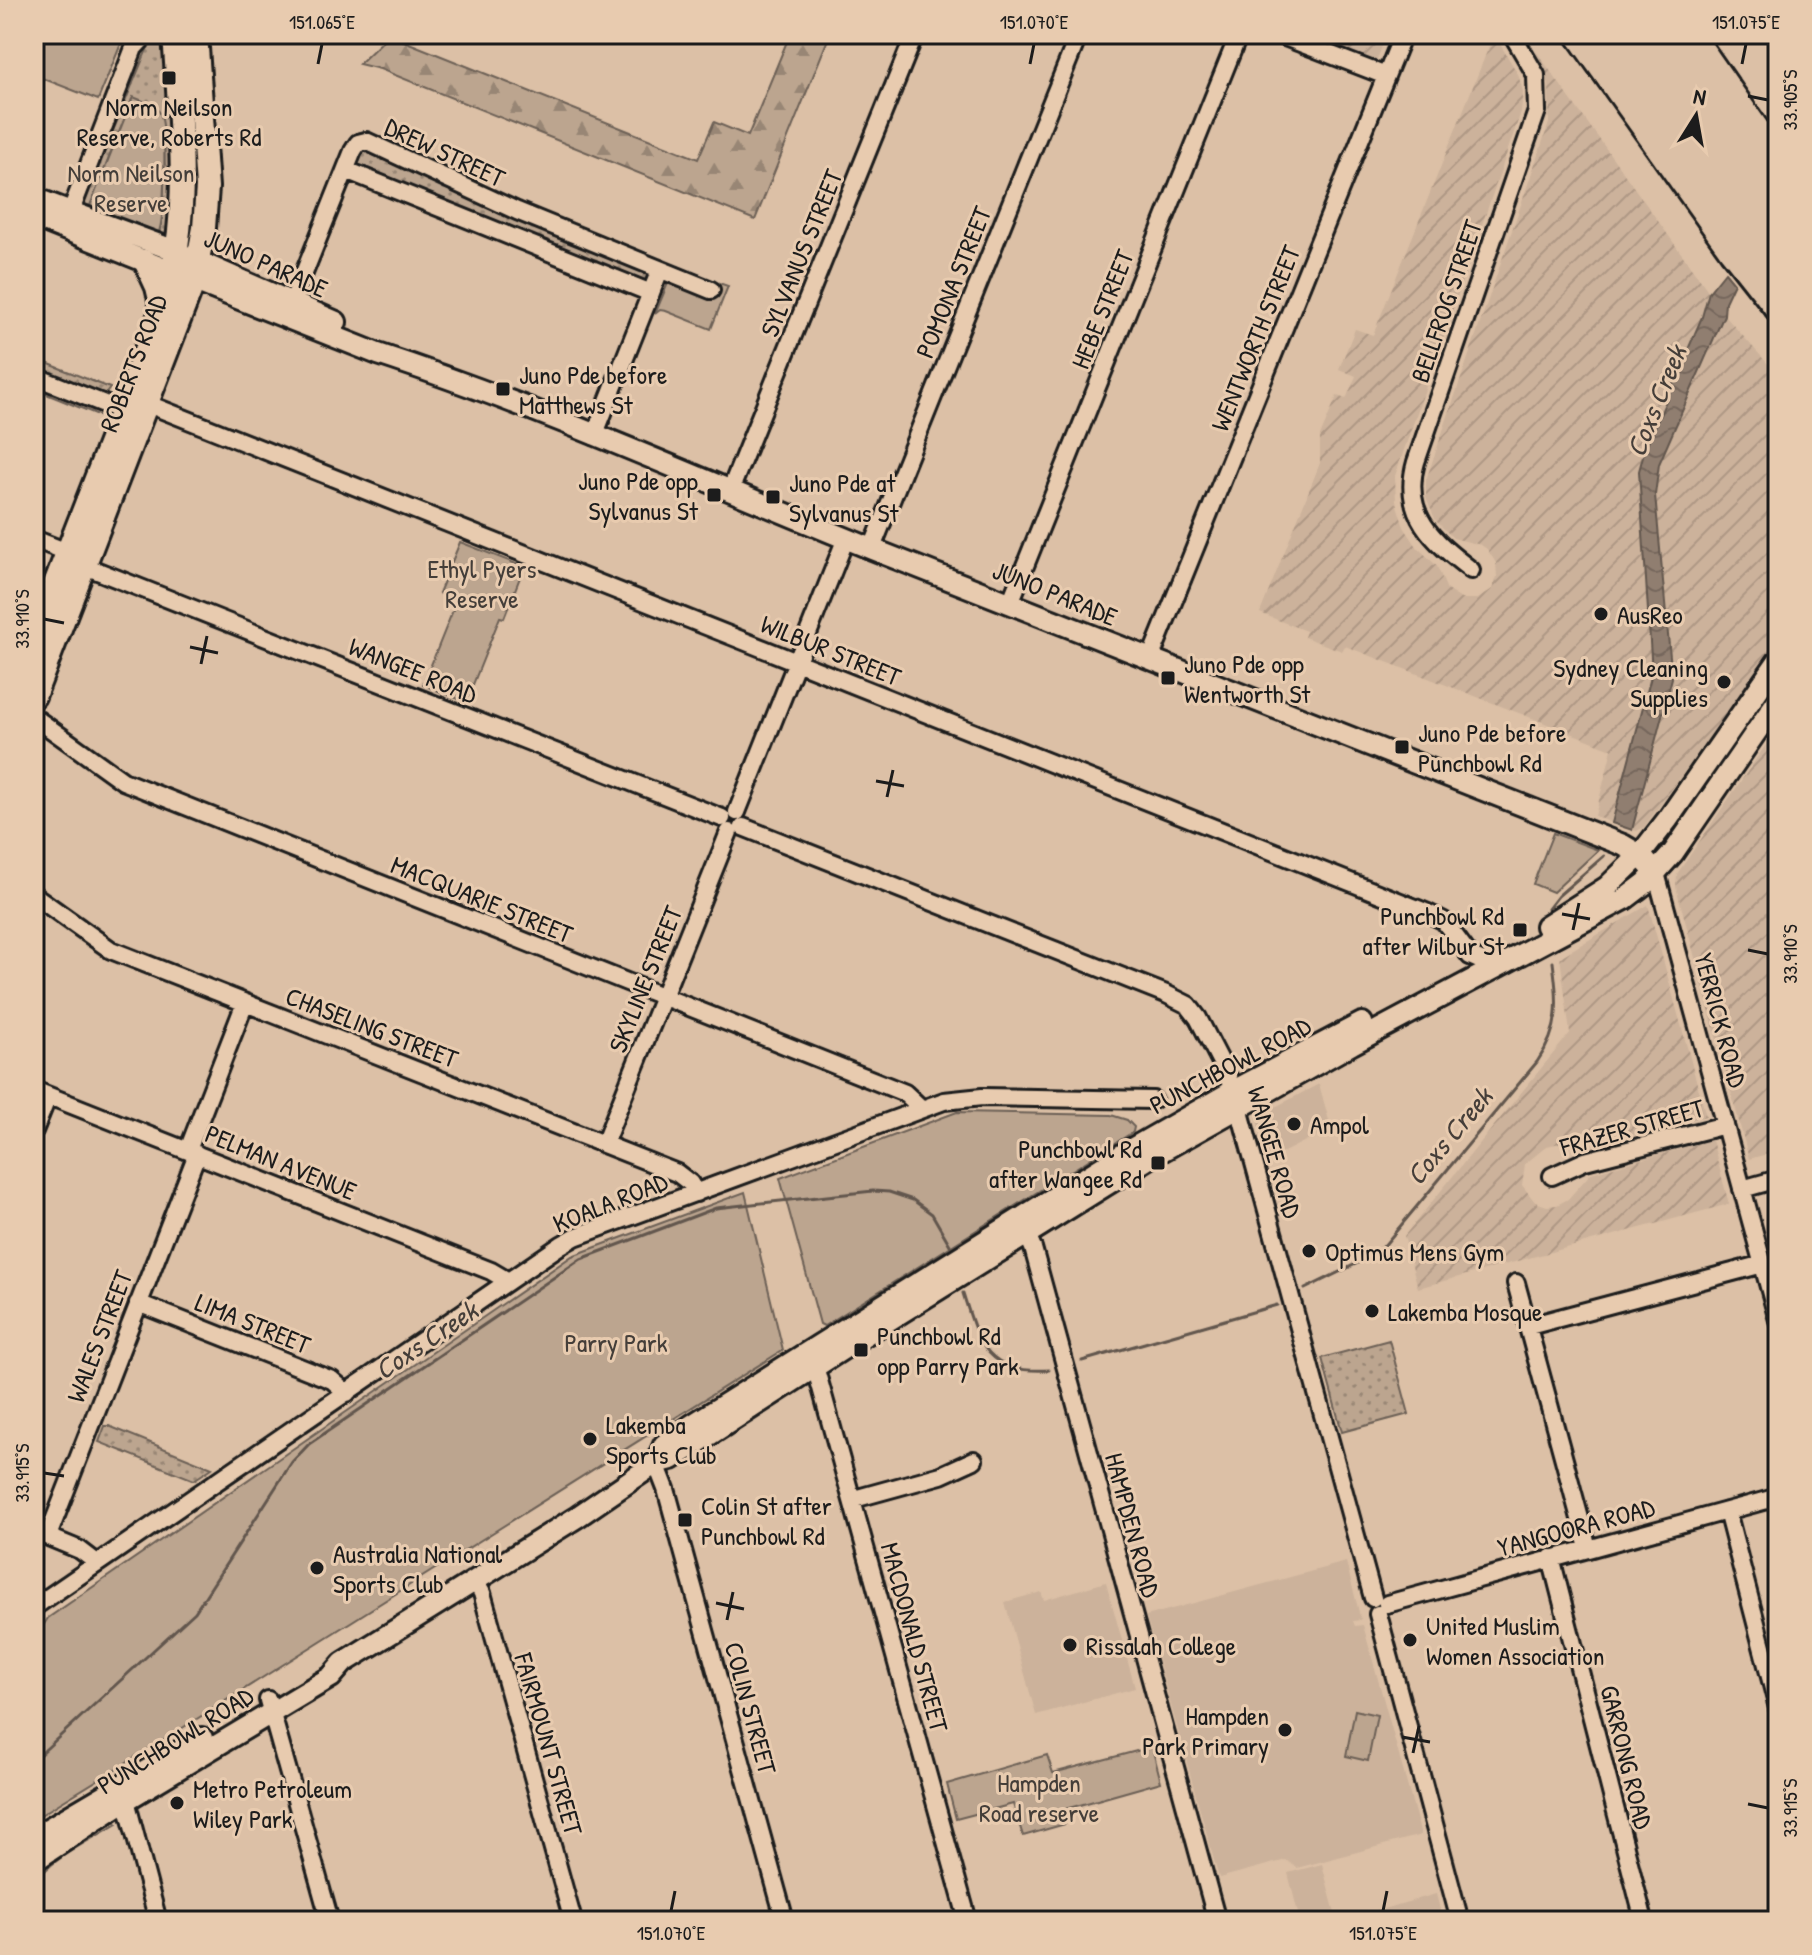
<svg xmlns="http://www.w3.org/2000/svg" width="1812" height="1955" font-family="'Patrick Hand',sans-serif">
	<defs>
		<pattern id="industrial-furrows" width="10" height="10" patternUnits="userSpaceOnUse" patternTransform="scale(2)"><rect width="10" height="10" fill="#ccb29b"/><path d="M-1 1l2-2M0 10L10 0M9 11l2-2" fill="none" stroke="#af9885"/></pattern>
		<pattern id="grass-dots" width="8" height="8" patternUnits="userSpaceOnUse" patternTransform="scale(2)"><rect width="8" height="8" fill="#bca58f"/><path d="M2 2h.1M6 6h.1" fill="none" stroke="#988674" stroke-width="1.8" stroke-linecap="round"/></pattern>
		<pattern id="forest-firs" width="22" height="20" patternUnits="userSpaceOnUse" patternTransform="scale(2)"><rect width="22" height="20" fill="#bca58f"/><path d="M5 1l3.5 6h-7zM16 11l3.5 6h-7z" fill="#988674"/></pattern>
		<pattern id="water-waves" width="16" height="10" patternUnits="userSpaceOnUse" patternTransform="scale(2)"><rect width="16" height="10" fill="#907e70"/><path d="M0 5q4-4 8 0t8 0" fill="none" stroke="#75665b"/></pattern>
	</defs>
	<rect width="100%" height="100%" fill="#dcc0a6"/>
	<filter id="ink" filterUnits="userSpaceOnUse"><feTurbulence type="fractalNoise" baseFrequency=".0125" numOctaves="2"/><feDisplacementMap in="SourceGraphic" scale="16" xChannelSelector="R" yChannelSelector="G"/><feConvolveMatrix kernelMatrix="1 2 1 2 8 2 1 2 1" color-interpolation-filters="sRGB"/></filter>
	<g filter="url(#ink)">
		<path fill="#ccb29b" d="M1319,1084L1331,1128L1268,1160L1257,1120L1260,1115Z
			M1346,1562L1361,1620L1353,1621L1355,1626L1363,1625L1421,1835L1297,1868L1286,1860L1219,1878L1146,1616Z
			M1106,1582L1135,1688L1036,1715L1005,1602L1041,1592L1044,1600Z
			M1322,1864L1337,1921H1300L1288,1873Z
			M1436,1894L1443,1921H1341Z"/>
		<path fill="url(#industrial-furrows)" d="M1301,34H1387L1376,62Z
			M1494,34L1518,74L1523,92L1521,112L1395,476L1396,502L1404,527L1418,548L1437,566L1447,590L1461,599H1478L1492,589L1497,577L1496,563L1487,549L1481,545L1453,538L1436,521L1426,498V480L1549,123V84L1536,51L1709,292L1702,317L1644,452L1639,471L1652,673L1612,823L1595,816L1612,749L1345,646L1342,651L1304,637L1306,631L1260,613L1320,463V436L1337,396L1346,399L1356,376L1339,369L1355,329L1373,335Z
			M1724,315L1778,375V644L1644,827L1637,831L1632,830L1669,695L1672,666L1655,495L1659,464Z
			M1778,727V1151L1749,1159L1676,887L1677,874Z
			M1648,905L1706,1116L1621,1138L1564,1142L1547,1146L1525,1164L1522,1185L1535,1202L1547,1206L1557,1205L1568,1199L1591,1173L1712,1140L1729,1204L1418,1288L1404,1236L1570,1033L1560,957Z"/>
		<path fill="url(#grass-dots)" stroke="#6c6056" stroke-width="2" d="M160,34H166L174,178L170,234H158C165,222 167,133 161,120C156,108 144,101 133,98L90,206L85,204V198L142,61L148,47L157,42Z
			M363,148L647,271L650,274L647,283L355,168L359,151Z
			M34,358L110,388L105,395L98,394L34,368Z
			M34,384L103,411L105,413L103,417L34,389Z
			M1389,1340L1409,1414L1342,1432L1322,1358Z
			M105,1426H109L212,1468L194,1480L99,1442Z
			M115,1819L117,1824C90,1841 52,1857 34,1884V1872L43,1865Z"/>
		<path fill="url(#forest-firs)" stroke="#6c6056" stroke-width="2" d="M790,34H830L755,220L380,69L359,64L389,35L698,159L714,122L748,136Z"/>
		<path fill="#bca58f" stroke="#6c6056" stroke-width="2" d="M34,34H125L98,100L34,75Z
			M133,97C142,101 155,104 160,113C167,126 165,222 158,234L90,206Z
			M668,283L713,299L719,283L728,286L711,329L666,311L660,310L655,314Z
			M460,542L524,567L504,618L500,617L466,702L423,685L457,600L439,593Z
			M1553,833L1598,850L1553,892L1533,884Z
			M957,1112L1111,1115L1127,1120L1134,1127L1133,1132L824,1326L820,1324L780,1178Z
			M745,1192L783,1350L184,1727L34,1819V1654L39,1650L34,1640L48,1618L572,1256Z
			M1355,1710L1377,1715L1368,1761L1346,1756Z
			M1152,1747L1161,1782L1062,1810L1065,1824L1023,1836L1013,1804L956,1819L947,1784L1047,1755L1053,1773Z"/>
		<path fill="url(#water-waves)" stroke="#62574e" stroke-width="2" d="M1725,272L1734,283L1725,302L1724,315L1659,464L1655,495L1672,678L1632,830L1612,823L1652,673L1639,471L1644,452L1702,317L1709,292Z"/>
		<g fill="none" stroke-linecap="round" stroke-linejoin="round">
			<path stroke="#62574e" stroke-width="3" d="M1548,909L1558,896L1604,856
				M1305,1289L1378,1253L1537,1062C1561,1027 1558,1003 1553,962
				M963,1293C979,1345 987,1374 1049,1370
				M1082,1361L1277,1305
				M34,1760L195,1612L292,1462L309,1444L581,1259L716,1208L873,1191L889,1192L913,1200L932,1214L950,1245"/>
			<g stroke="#1c1c1c" stroke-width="22">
				<path id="minor" d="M1277,34L1386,76
					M346,170L651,293
					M71,211L134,48L147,34
					M292,303L353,151L358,143L366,141L517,211L711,290
					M34,376L122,411
					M148,404L1428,913L1444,921L1470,956L1481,961
					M594,436L660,270
					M730,491L915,34
					M34,539L67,552
					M872,548L1079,34
					M85,566L722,818
					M1471,570C1433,541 1401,514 1416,462L1537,111L1536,75L1512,34
					M1010,603L1239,34
					M1150,659L1403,34
					M34,717L123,781L905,1093L921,1108
					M737,812L846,538
					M743,827L1166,994L1188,1005L1198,1018L1227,1074L1239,1108L1373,1598
					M1656,873L1778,1320
					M34,895L111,950L677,1173L690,1183L696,1193
					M34,1090L491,1271L508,1281
					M34,1131L48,1096
					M604,1144L729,832
					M188,1150L245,1003
					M1552,1176L1585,1161L1725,1125
					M1742,1189L1778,1179
					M1027,1234L1033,1248L1217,1921
					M1516,1283L1588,1548
					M138,1303L332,1380L347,1393
					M1529,1326L1763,1264
					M815,1366L968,1921
					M656,1463L666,1489L785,1921
					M854,1499L941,1475L974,1460
					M1727,1511L1778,1708
					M34,1531L80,1550L97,1563
					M48,1536L197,1154
					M1551,1558L1644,1921
					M475,1581L482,1593L573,1921
					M1387,1604L1778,1497
					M34,1607L561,1245L575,1237L944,1101L982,1097L1153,1100
					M1378,1614L1460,1921
					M268,1700L330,1921
					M126,1800L158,1921"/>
			</g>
			<g stroke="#1c1c1c" stroke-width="26">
				<path id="major" d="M34,198L165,247L336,322
					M34,217L378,354C546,409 708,483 872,549C1122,649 1373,746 1623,845L1640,855L1656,873
					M1546,926L1607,887L1640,855L1668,819L1778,661
					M656,1463L664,1445L692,1425L1128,1151L1233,1091L1362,1023
					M34,1837L202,1738
					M34,1861L126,1800L331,1677L343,1663L577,1517L656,1463L672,1459L852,1343L1151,1157L1352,1044L1625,899L1646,883L1673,853L1778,700"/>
			</g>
			<g stroke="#1c1c1c" stroke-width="28">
				<path id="highway" d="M145,261L157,287L162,308
					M34,638L162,309C193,220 180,127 174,34
					M34,696L194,281L204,228L207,187L196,34"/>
			</g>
			<use href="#minor" stroke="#e8cbaf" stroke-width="16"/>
			<use href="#major" stroke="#e8cbaf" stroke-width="20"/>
			<use href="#highway" stroke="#e8cbaf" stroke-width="22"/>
			<path stroke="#1c1c1c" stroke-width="3" d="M1561,34L1721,259L1778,331
				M1707,34L1778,136"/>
		</g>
	</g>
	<path fill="none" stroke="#1c1c1c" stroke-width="3" d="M318,64L322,44M1030,64L1034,44M1742,64L1746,44M1748,96L1768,100M44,619L64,623M190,647L218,653M201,664L207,636M876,781L904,786M887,797L893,770M1562,914L1590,919M1573,930L1579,903M1748,950L1768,954M44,1473L64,1476M716,1603L744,1609M727,1620L733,1592M1402,1737L1430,1742M1413,1753L1419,1726M1748,1804L1768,1808M671,1911L675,1891M1383,1911L1387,1891"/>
	<g fill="#1c1c1c" stroke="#e8cbaf" stroke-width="3">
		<rect x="161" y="70" width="16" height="16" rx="4"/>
		<rect x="495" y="381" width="16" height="16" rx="4"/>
		<rect x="706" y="487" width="16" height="16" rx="4"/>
		<rect x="765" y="489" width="16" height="16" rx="4"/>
		<circle cx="1601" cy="614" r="8"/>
		<rect x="1160" y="670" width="16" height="16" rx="4"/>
		<circle cx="1724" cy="682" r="8"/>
		<rect x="1394" y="739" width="16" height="16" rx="4"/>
		<rect x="1512" y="922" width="16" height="16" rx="4"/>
		<circle cx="1294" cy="1124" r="8"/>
		<rect x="1150" y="1155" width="16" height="16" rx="4"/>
		<circle cx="1309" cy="1251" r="8"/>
		<circle cx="1372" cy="1311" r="8"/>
		<rect x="853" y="1342" width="16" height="16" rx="4"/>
		<circle cx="590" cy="1439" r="8"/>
		<rect x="677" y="1512" width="16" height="16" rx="4"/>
		<circle cx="317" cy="1568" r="8"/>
		<circle cx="1410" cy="1640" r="8"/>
		<circle cx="1070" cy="1645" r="8"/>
		<circle cx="1285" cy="1730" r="8"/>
		<circle cx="177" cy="1803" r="8"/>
	</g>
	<g text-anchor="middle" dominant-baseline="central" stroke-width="6" stroke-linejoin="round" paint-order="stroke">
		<g font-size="26" fill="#1c1c1c" stroke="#e8cbaf" text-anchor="start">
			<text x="169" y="106" text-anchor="middle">Norm Neilson<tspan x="169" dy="30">Reserve, Roberts Rd</tspan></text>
			<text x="519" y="374">Juno Pde before<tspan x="519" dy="30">Matthews St</tspan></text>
			<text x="698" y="480" text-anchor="end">Juno Pde opp<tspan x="698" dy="30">Sylvanus St</tspan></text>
			<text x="789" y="482">Juno Pde at<tspan x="789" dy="30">Sylvanus St</tspan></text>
			<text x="1617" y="614">AusReo</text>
			<text x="1184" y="663">Juno Pde opp<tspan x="1184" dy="30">Wentworth St</tspan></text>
			<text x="1708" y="667" text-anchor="end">Sydney Cleaning<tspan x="1708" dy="30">Supplies</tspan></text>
			<text x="1418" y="732">Juno Pde before<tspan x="1418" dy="30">Punchbowl Rd</tspan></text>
			<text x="1504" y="915" text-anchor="end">Punchbowl Rd<tspan x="1504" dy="30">after Wilbur St</tspan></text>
			<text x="1310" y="1124">Ampol</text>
			<text x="1142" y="1148" text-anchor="end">Punchbowl Rd<tspan x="1142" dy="30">after Wangee Rd</tspan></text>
			<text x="1325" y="1251">Optimus Mens Gym</text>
			<text x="1388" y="1311">Lakemba Mosque</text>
			<text x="877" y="1335">Punchbowl Rd<tspan x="877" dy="30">opp Parry Park</tspan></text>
			<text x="606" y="1424">Lakemba<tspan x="606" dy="30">Sports Club</tspan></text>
			<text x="701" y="1505">Colin St after<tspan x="701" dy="30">Punchbowl Rd</tspan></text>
			<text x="333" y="1553">Australia National<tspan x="333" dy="30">Sports Club</tspan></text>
			<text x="1426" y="1625">United Muslim<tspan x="1426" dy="30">Women Association</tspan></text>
			<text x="1086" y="1645">Rissalah College</text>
			<text x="1269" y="1715" text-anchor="end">Hampden<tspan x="1269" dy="30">Park Primary</tspan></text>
			<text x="193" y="1788">Metro Petroleum<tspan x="193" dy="30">Wiley Park</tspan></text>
		</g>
		<g font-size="26" fill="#1c1c1c" stroke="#e8cbaf">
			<text transform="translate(445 152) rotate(25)">DREW STREET</text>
			<text transform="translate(801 253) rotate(-68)">SYLVANUS STREET</text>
			<text transform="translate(266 263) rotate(24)">JUNO PARADE</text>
			<text transform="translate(953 282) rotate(-68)">POMONA STREET</text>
			<text transform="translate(1446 301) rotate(-71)">BELLFROG STREET</text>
			<text transform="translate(1102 309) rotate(-68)">HEBE STREET</text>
			<text transform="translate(1255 338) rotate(-68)">WENTWORTH STREET</text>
			<text transform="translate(133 363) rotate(-69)">ROBERTS ROAD</text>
			<text transform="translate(1055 593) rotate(22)">JUNO PARADE</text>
			<text transform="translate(831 650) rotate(22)">WILBUR STREET</text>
			<text transform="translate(413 670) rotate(22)">WANGEE ROAD</text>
			<text transform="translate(482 899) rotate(22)">MACQUARIE STREET</text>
			<text transform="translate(645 979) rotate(-68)">SKYLINE STREET</text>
			<text transform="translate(1721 1020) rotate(75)">YERRICK ROAD</text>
			<text transform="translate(372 1027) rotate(21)">CHASELING STREET</text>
			<text transform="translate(1230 1065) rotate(-28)">PUNCHBOWL ROAD</text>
			<text transform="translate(1632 1127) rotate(-16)">FRAZER STREET</text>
			<text transform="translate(1275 1152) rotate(74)">WANGEE ROAD</text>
			<text transform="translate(281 1162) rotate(22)">PELMAN AVENUE</text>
			<text transform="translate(610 1202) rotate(-22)">KOALA ROAD</text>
			<text transform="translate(253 1323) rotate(22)">LIMA STREET</text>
			<text transform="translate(99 1336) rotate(-69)">WALES STREET</text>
			<text transform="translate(1133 1525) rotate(75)">HAMPDEN ROAD</text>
			<text transform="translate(1576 1527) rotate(-15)">YANGOORA ROAD</text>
			<text transform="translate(915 1637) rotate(75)">MACDONALD STREET</text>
			<text transform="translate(751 1708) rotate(75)">COLIN STREET</text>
			<text transform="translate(175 1740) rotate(-32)">PUNCHBOWL ROAD</text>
			<text transform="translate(549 1744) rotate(74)">FAIRMOUNT STREET</text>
			<text transform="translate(1627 1757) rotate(76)">GARRONG ROAD</text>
		</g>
		<g font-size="26" fill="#443e39" stroke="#e8cbaf">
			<text x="131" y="172">Norm Neilson<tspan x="131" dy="30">Reserve</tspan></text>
			<text x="482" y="568">Ethyl Pyers<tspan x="482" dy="30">Reserve</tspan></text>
			<text x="616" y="1342">Parry Park</text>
			<text x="1039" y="1782">Hampden<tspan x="1039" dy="30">Road reserve</tspan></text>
		</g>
		<g font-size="28" font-style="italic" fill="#453e39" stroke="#e8cbaf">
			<text transform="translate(1656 401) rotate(-68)">Coxs Creek</text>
			<text transform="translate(1449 1136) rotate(-50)">Coxs Creek</text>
			<text transform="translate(426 1340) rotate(-34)">Coxs Creek</text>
		</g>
	</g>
	<rect width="1812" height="1955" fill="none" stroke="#e8cbaf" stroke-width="88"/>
	<g transform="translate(1696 116) rotate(11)" stroke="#e8cbaf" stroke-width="6" paint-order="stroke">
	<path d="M0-6L14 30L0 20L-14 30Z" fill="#1c1c1c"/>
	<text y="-12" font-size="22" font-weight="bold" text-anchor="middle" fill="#1c1c1c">N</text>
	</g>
	<rect x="44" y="44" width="1724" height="1867" fill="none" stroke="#1c1c1c" stroke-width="3"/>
	<g font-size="20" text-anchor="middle" fill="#1c1c1c">
		<text x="322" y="29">151.065°E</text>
		<text x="1034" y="29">151.070°E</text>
		<text x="1746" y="29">151.075°E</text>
		<text transform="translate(1790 100) rotate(-90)" y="7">33.905°S</text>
		<text transform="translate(22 619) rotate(-90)" y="7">33.910°S</text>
		<text transform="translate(1790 954) rotate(-90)" y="7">33.910°S</text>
		<text transform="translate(22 1473) rotate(-90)" y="7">33.915°S</text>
		<text transform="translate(1790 1808) rotate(-90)" y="7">33.915°S</text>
		<text x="671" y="1940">151.070°E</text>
		<text x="1383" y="1940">151.075°E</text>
	</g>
</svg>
